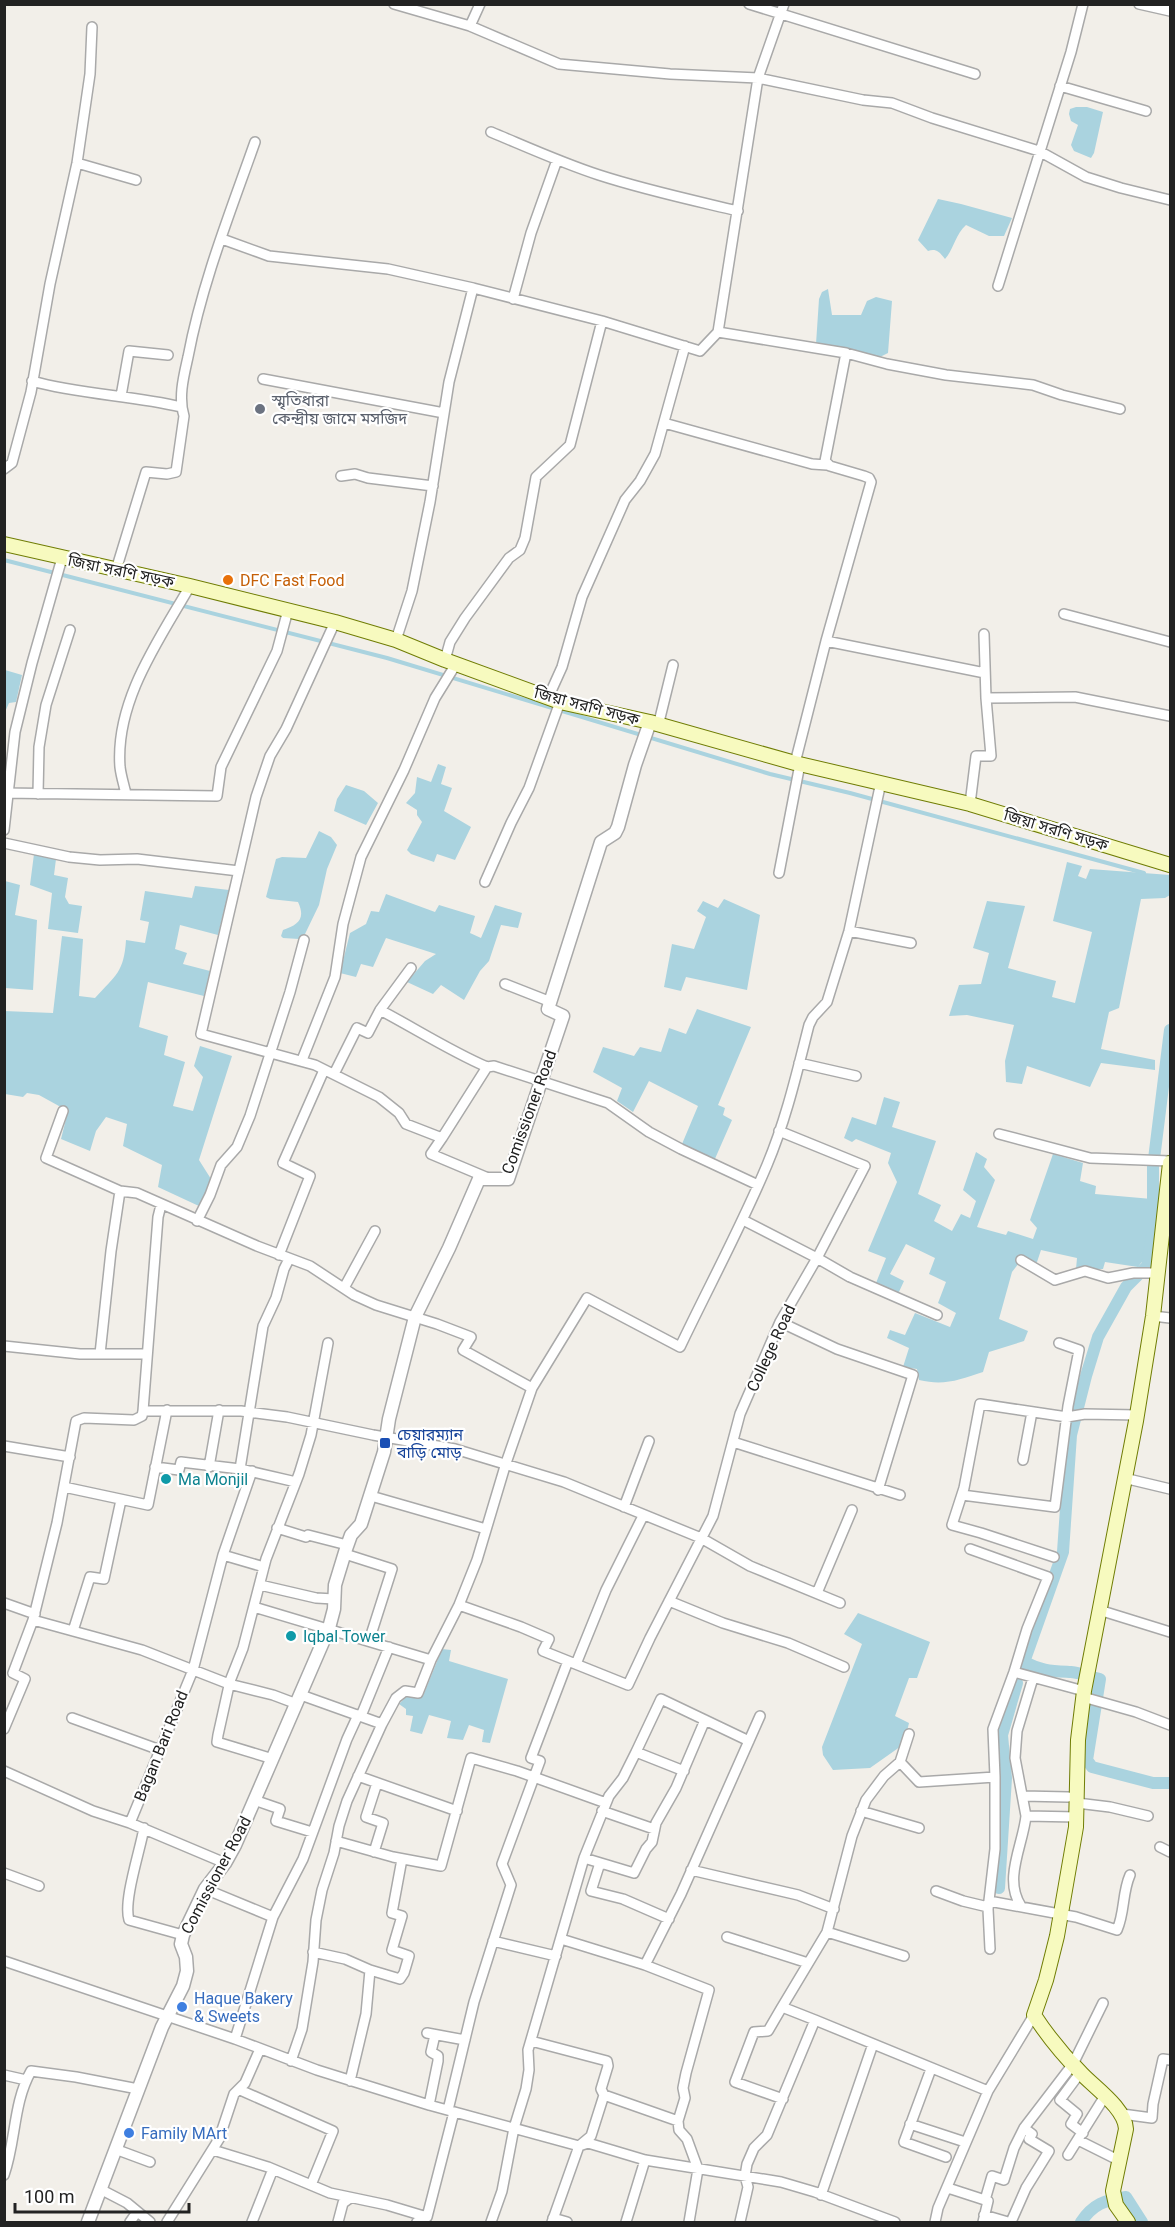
<svg xmlns="http://www.w3.org/2000/svg" width="1175" height="2227" font-family="Roboto,'Noto Sans Bengali',sans-serif">
	<rect width="100%" height="100%" fill="#f2efe9"/>
	<path fill="#aad3df" d="M1076,107H1087L1103,112L1094,153L1091,158L1074,151L1071,145L1078,125L1071,121L1069,114L1070,109Z
		M938,199L961,204L1012,218L1004,236H989L966,225C955,235 954,249 945,259C940,253 937,248 928,251L918,240Z
		M828,289L832,315H861L867,301L876,297L892,301L888,353L880,357L816,344L819,299L822,292Z
		M5,670L22,675L16,702L9,703L5,712Z
		M438,764L446,767L441,784L452,788L444,811L471,827L455,860L437,854L434,862L411,854L407,850L422,822L417,815V810L406,803L415,793L417,777L431,782Z
		M346,785L364,791L378,803L366,825L334,811L337,799Z
		M319,831L331,837L337,845L327,869L319,905L305,934L299,939L283,938L281,936L283,930C298,925 306,919 298,902L270,899L266,897L276,859L282,857L306,858Z
		M34,854L56,859L54,875L68,878L65,897L69,904L82,906L78,933L48,929L52,893L30,885Z
		M1067,862L1082,866L1078,876L1086,879L1090,869L1170,875V895L1165,898L1141,899L1119,1008L1109,1012L1101,1049L1155,1060V1070L1101,1063L1090,1087L1027,1066L1022,1084L1006,1082L1005,1061L1014,1025L967,1015L949,1016L959,985L981,984L989,953L973,948L987,901L1025,906L1008,968L1056,981L1052,997L1075,1003L1092,932L1053,921Z
		M5,881L20,885L15,915L37,920L33,990L5,988Z
		M195,886L229,890L218,935L180,925L175,949L187,953L183,964L210,971L204,996L148,982L139,1027L168,1036L164,1055L185,1062L173,1106L193,1111L203,1077L194,1066L200,1046L232,1056L199,1160L211,1179L201,1207L158,1187L162,1165L123,1146L127,1124L106,1117L96,1131L90,1151L61,1139L68,1111L39,1095L27,1093L23,1097L5,1094L4,1011L53,1013L62,936L83,939L79,996L95,998C116,975 124,972 126,940L145,943L149,922L140,920L145,891L192,898Z
		M386,894L435,912L439,905L475,916L470,933L481,938L495,905L522,913L518,928L501,925L489,961L480,971L464,1000L441,985L433,994L407,982L425,961L436,954L386,938L373,967L361,964L356,977L340,973L350,933L366,924L371,911L379,912Z
		M724,899L760,915L747,990L686,977L681,991L664,987L672,944L694,949L706,917L697,911L703,901L718,908Z
		M697,1009L751,1027L718,1105L725,1108L723,1115L732,1120L714,1161L682,1144L698,1106L649,1081L633,1112L617,1101L622,1088L593,1072L603,1047L634,1056L640,1047L661,1052L669,1028L686,1034Z
		M884,1097L900,1102L892,1127L936,1141L918,1194L941,1205L934,1221L952,1231L961,1214L970,1218L976,1201L963,1190L976,1152L987,1159L984,1167L995,1180L977,1227L1006,1235L1008,1231L1033,1239L1037,1228L1030,1220L1053,1154L1083,1163L1080,1181L1096,1186L1095,1194L1152,1199L1147,1255L1138,1267L1105,1262L1103,1269H1076L1077,1258L1041,1250L1037,1262L1019,1263L1012,1272L999,1319L1028,1331L1024,1341L989,1352L983,1372C959,1380 944,1386 919,1380L917,1369L903,1367L909,1348L887,1338L890,1330L905,1335L915,1313L950,1327L956,1313L938,1303L946,1282L929,1274L935,1258L906,1244L890,1274L904,1281L898,1294L876,1283L886,1258L868,1251L897,1182L888,1163L891,1153L856,1139L852,1142L844,1138L852,1117L876,1125Z
		M858,1613L930,1642L917,1678H909L895,1716L909,1723L904,1744L870,1768L833,1770L823,1755L822,1747L862,1644L844,1634Z
		M442,1649L451,1650L449,1661L508,1679L490,1743L482,1742L484,1730L469,1725L463,1740L447,1738L451,1721L429,1715L422,1734L410,1731L413,1716L406,1715V1709L399,1704L408,1695L423,1696Z"/>
	<g fill="none" stroke-linecap="round" stroke-linejoin="round">
		<path stroke="#aad3df" stroke-width="4" d="M4,560L387,658L770,774L850,793L1144,873"/>
		<path stroke="#aad3df" stroke-width="12" d="M1024,1661C1039,1671 1054,1671 1071,1672C1081,1673 1091,1677 1100,1679L1087,1760L1092,1767L1153,1783H1170
			M1023,1665L1063,1552L1071,1435L1086,1376L1098,1337L1126,1287L1147,1266L1153,1230V1167L1170,1030
			M999,1888L1006,1778L1002,1735L1017,1683
			M1081,2222C1093,2204 1105,2200 1126,2197L1142,2222"/>
		<g stroke="#a9a9a9" stroke-width="12">
			<path id="minor" d="M394,4L470,26L559,64L670,74L758,78L863,100L892,103L932,118L1039,151L1086,177L1121,188L1170,200
				M749,4L975,74
				M784,4L758,78L718,332L846,353L825,461L830,466L864,476L869,478L871,482L826,641L795,763
				M1139,4L1170,11
				M470,26L480,4
				M1060,86L1146,111
				M491,132C527,147 562,163 599,175C645,190 692,200 738,211
				M77,163L136,180
				M222,239L269,256L388,269L473,288
				M998,286L1071,52L1083,4
				M513,299L531,233L557,160
				M846,353L887,364L946,375L1033,385L1062,395L1120,409
				M263,379L444,413
				M32,381C81,395 132,395 181,407
				M121,396L129,351L168,355
				M664,423L812,464L827,465
				M4,469L12,463L31,392L50,284L77,163L90,74L92,27
				M341,476L355,474L368,478L433,486
				M116,570L146,472L167,474L176,472L184,416C178,397 184,375 188,357C202,283 230,213 255,142
				M1064,614L1170,642
				M335,622L286,729L270,756L256,797L201,1034L315,1065L379,1097L399,1113L406,1124L442,1138L431,1154L488,1178
				M396,640L412,591L430,502L449,382L473,288L602,321L700,351L718,332
				M826,641L985,673
				M445,660L450,642L465,618L509,558L520,550L525,538L536,477L570,445L602,321
				M548,698L562,667L582,597L625,500L640,481L655,454L685,346
				M986,698L1075,697L1170,716
				M653,724L659,722L673,665
				M4,793L217,796L221,767L277,651L288,610
				M38,794L39,747L46,705L70,630
				M126,794C124,785 121,776 120,767C115,701 159,640 190,586
				M970,804L976,756H991L986,698L984,634
				M4,830L15,732L32,663L62,558
				M4,843L69,857L100,860L137,859L239,871
				M779,873L800,764
				M485,882L511,823L529,788L560,702
				M849,931L911,943
				M505,984L551,1002
				M380,1010C416,1029 450,1051 487,1067
				M302,1060L335,977L343,924L361,857L404,770L435,698L456,664
				M799,1063L856,1076
				M334,1074L357,1028L368,1033L380,1010L411,968
				M63,1111L46,1158L120,1191L137,1193L257,1246L310,1266L354,1295L376,1305L437,1324L471,1337L463,1350L532,1388L587,1298L680,1347C709,1286 741,1227 767,1165C786,1120 797,1072 809,1025L813,1017L827,1002L849,931L881,782
				M999,1134L1090,1158L1170,1161
				M442,1138L487,1067L494,1066L608,1103L649,1132L681,1149L758,1185
				M743,1220L817,1258L850,1277L937,1315
				M197,1221L210,1195L221,1165L237,1147L250,1116L290,992L304,940
				M279,1255L310,1176L283,1163L324,1070
				M1021,1260L1055,1280L1085,1271L1108,1278L1133,1273H1158
				M344,1288L375,1231
				M1153,1316L1170,1318
				M780,1322L837,1349L913,1375L878,1490
				M4,1346L80,1354H147
				M100,1354L111,1251L120,1191
				M143,1411L158,1217L161,1205
				M733,1442L900,1495
				M4,1446L70,1457
				M1023,1460L1032,1412
				M155,1467L179,1470L181,1462L240,1469L296,1482
				M209,1467L219,1410
				M240,1469L263,1326L276,1298L284,1269L289,1259
				M252,1471L223,1555L264,1567
				M1124,1478L1170,1489
				M64,1487L148,1505L167,1410
				M962,1495L1055,1507L1068,1406L1079,1350L1059,1343
				M371,1496L486,1529
				M121,1500L104,1579L90,1577L73,1631L142,1650L229,1684L273,1695L297,1704
				M624,1507L649,1441
				M277,1528L306,1537L308,1535L347,1545
				M970,1549L1048,1577L1027,1629L1014,1672L993,1729L995,1777
				M345,1554L392,1569L369,1641
				M223,1555L193,1670L130,1823L225,1863
				M1054,1557L981,1533L952,1525L964,1488L980,1404L1067,1417L1085,1414L1137,1415
				M260,1585L316,1598L334,1599
				M817,1593L852,1510
				M669,1601L723,1623L788,1643L844,1667
				M4,1603L35,1614
				M459,1605L521,1627L549,1639L543,1651L568,1661
				M254,1607L431,1660
				M1099,1610L1170,1632
				M33,1620L57,1523L76,1421L84,1418L134,1420L142,1416L143,1411H241L287,1417L373,1435L455,1449L564,1482L701,1538L750,1566L840,1603
				M576,1664L606,1590L643,1516
				M1014,1672L1084,1691
				M1033,1678L1017,1731L1015,1758L1026,1816L1077,1817
				M1083,1697L1136,1712L1170,1725
				M361,1716L389,1647
				M72,1718L160,1750
				M382,1724L396,1698L405,1691L418,1693L431,1660L459,1605L477,1560L506,1463L532,1388
				M4,1729L25,1679L13,1673L33,1620L73,1631
				M636,1752L661,1699L705,1720
				M273,1759L217,1742L218,1735L230,1681L243,1648L266,1559L299,1474L311,1435L328,1343
				M900,1762L919,1782L995,1777V1849L988,1909L990,1949
				M4,1771L93,1811L130,1823
				M358,1776L457,1811
				M1023,1796L1068,1797
				M254,1800L280,1809L276,1821L312,1832
				M1077,1803L1110,1807L1148,1816
				M602,1811L654,1829
				M861,1811L919,1828
				M144,1828C140,1851 123,1901 129,1920L183,1935
				M336,1841L393,1857L441,1866L471,1758L517,1771L606,1803
				M1160,1847L1170,1852
				M374,1852L383,1823L366,1817L377,1783
				M584,1858L609,1796L623,1778L636,1752L684,1771
				M600,1863L591,1891L623,1899L669,1919
				M691,1870L798,1895L834,1909
				M4,1873L39,1886
				M205,1889L273,1917L235,2039
				M936,1891L963,1901L988,1907
				M989,1901L1076,1917L1117,1930C1125,1912 1122,1893 1130,1875
				M1021,1906C1003,1879 1023,1845 1026,1816
				M273,1917L303,1859L347,1739L358,1715
				M827,1932L904,1956
				M727,1937L808,1963
				M561,1939L645,1965
				M493,1941L556,1956
				M313,1952L345,1959L370,1970
				M4,1961L235,2039L317,2070L429,2105L579,2146L588,2143L645,2160L781,2182L815,2192L895,2222
				M782,2007L768,2031L754,2032L735,2082L783,2099
				M815,2020L782,2007L827,1932L852,1836L866,1800L884,1776L900,1762L909,1734
				M427,2033L465,2040
				M531,2041L607,2061L608,2066L601,2089L604,2095
				M291,2061L302,2029L313,1962L316,1920L322,1890L334,1853L339,1826L347,1801L382,1724L301,1695
				M931,2069L904,2142L946,2157
				M1080,2073L1060,2100L1077,2114L1071,2124L1083,2133
				M4,2075L26,2080
				M350,2081L366,2014L370,1970L400,1979L404,1973L409,1956L392,1950L402,1916L392,1913L402,1859
				M240,2090L333,2131L311,2185
				M429,2105L438,2061V2056L431,2052L435,2035
				M448,2110L474,2002L511,1885L502,1864L540,1761L531,1758L568,1661L628,1685L650,1638L713,1516L740,1414L780,1322L817,1258L865,1166L779,1131
				M1122,2114L1152,2118L1153,2104L1163,2059L1170,2060
				M910,2124L965,2142
				M1078,2140L1120,2161
				M115,2149L150,2162
				M213,2150L268,2167L330,2193L387,2205L427,2217
				M1068,2155L1105,2096
				M4,2175C16,2141 13,2103 31,2071L76,2077L138,2089
				M948,2188L988,2201L983,2222
				M100,2189L127,2203L150,2222
				M821,2195L873,2044
				M985,2200L992,2176L1004,2180L1014,2148L1024,2128L1073,2064L1103,2003
				M984,2215L1008,2222
				M553,2218L567,2222
				M130,2222L137,2212
				M167,2222L219,2139L234,2094L245,2083L260,2049
				M252,2222L273,2169
				M338,2222L343,2203L350,2198
				M417,2222L427,2217L454,2112
				M491,2222L502,2191L514,2128L526,2089L529,2070L528,2050L584,1858L634,1873L646,1849L652,1842L656,1823L676,1788L705,1720L749,1741
				M552,2222L579,2146L591,2136L604,2095L678,2121
				M626,2222L645,2160
				M689,2222L698,2169L687,2139L679,2130L678,2121L685,2098L683,2088L686,2073L709,1990L645,1965L681,1894L760,1716
				M740,2222L748,2187L745,2176L747,2164L754,2148L767,2135L815,2020L988,2091
				M935,2222L938,2208L988,2091L1034,2015
				M1011,2222L1026,2188L1049,2151L1029,2139L1032,2134L1024,2128"/>
		</g>
		<g stroke="#a9a9a9" stroke-width="15">
			<path id="tertiary" d="M88,2222L162,2027L183,1986L187,1971L186,1957L181,1944L183,1935L205,1889L225,1863L235,1845L329,1628L334,1609L335,1585L346,1549L351,1535L361,1524L384,1452L389,1419L415,1317L449,1248L479,1179H508L563,1016L548,1009L601,842L615,833L618,827L635,765L650,722"/>
		</g>
		<g stroke="#707d05" stroke-width="16">
			<path id="secondary" d="M4,544L190,586L335,622L396,640L445,660L560,702L650,722L795,763L970,804L1170,865
				M1128,2222L1116,2205L1113,2191L1126,2129C1125,2108 1095,2088 1081,2073C1064,2056 1047,2035 1034,2015L1046,1980L1057,1936L1076,1827L1078,1740L1084,1691L1136,1421L1153,1316L1170,1163"/>
		</g>
		<use href="#minor" stroke="#fff" stroke-width="9"/>
		<use href="#tertiary" stroke="#fff" stroke-width="12"/>
		<use href="#secondary" stroke="#f7fabf" stroke-width="14"/>
	</g>
	<circle fill="#6b7280" stroke="#fff" stroke-width="2" cx="260" cy="409" r="6"/>
	<circle fill="#e8710a" stroke="#fff" stroke-width="2" cx="228" cy="580" r="6"/>
	<rect fill="#1a4fb4" stroke="#fff" stroke-width="2" x="379" y="1437" width="12" height="12" rx="3"/>
	<g fill="#0f9aa8" stroke="#fff" stroke-width="2">
		<circle cx="166" cy="1479" r="6"/>
		<circle cx="291" cy="1636" r="6"/>
	</g>
	<g fill="#3f7fe0" stroke="#fff" stroke-width="2">
		<circle cx="182" cy="2007" r="6"/>
		<circle cx="129" cy="2133" r="6"/>
	</g>
	<g text-anchor="middle" dominant-baseline="central" stroke-width="4.5" stroke-linejoin="round" paint-order="stroke">
		<g font-size="16" fill="#5b616d" stroke="#fff" text-anchor="start">
			<text x="272" y="400">স্মৃতিধারা<tspan x="272" dy="18">কেন্দ্রীয় জামে মসজিদ</tspan></text>
		</g>
		<g font-size="16" fill="#222" stroke="#fff">
			<text transform="translate(121 571) rotate(12)">জিয়া সরণি সড়ক</text>
			<text transform="translate(587 706) rotate(15)">জিয়া সরণি সড়ক</text>
			<text transform="translate(1056 830) rotate(17)">জিয়া সরণি সড়ক</text>
			<text transform="translate(529 1112) rotate(-70)">Comissioner Road</text>
			<text transform="translate(771 1348) rotate(-65)">College Road</text>
			<text transform="translate(161 1746) rotate(-68)">Bagan Bari Road</text>
			<text transform="translate(216 1875) rotate(-62)">Comissioner Road</text>
		</g>
		<g font-size="16" fill="#c56008" stroke="#fff" text-anchor="start">
			<text x="240" y="580">DFC Fast Food</text>
		</g>
		<g font-size="16" fill="#164399" stroke="#fff" text-anchor="start">
			<text x="397" y="1434">চেয়ারম্যান<tspan x="397" dy="18">বাড়ি মোড়</tspan></text>
		</g>
		<g font-size="16" fill="#0d838f" stroke="#fff" text-anchor="start">
			<text x="178" y="1479">Ma Monjil</text>
			<text x="303" y="1636">Iqbal Tower</text>
		</g>
		<g font-size="16" fill="#366cbe" stroke="#fff" text-anchor="start">
			<text x="194" y="1998">Haque Bakery<tspan x="194" dy="18">&amp; Sweets</tspan></text>
			<text x="141" y="2133">Family MArt</text>
		</g>
	</g>
	<rect width="1175" height="2227" fill="none" stroke="#222222" stroke-width="12"/>
	<path d="M15 2203v9h174v-9" fill="none" stroke="#222222" stroke-width="3"/>
	<text x="24" y="2203" font-size="18" fill="#222222" stroke="#ffffff" stroke-width="4.5" paint-order="stroke">100 m</text>
</svg>
